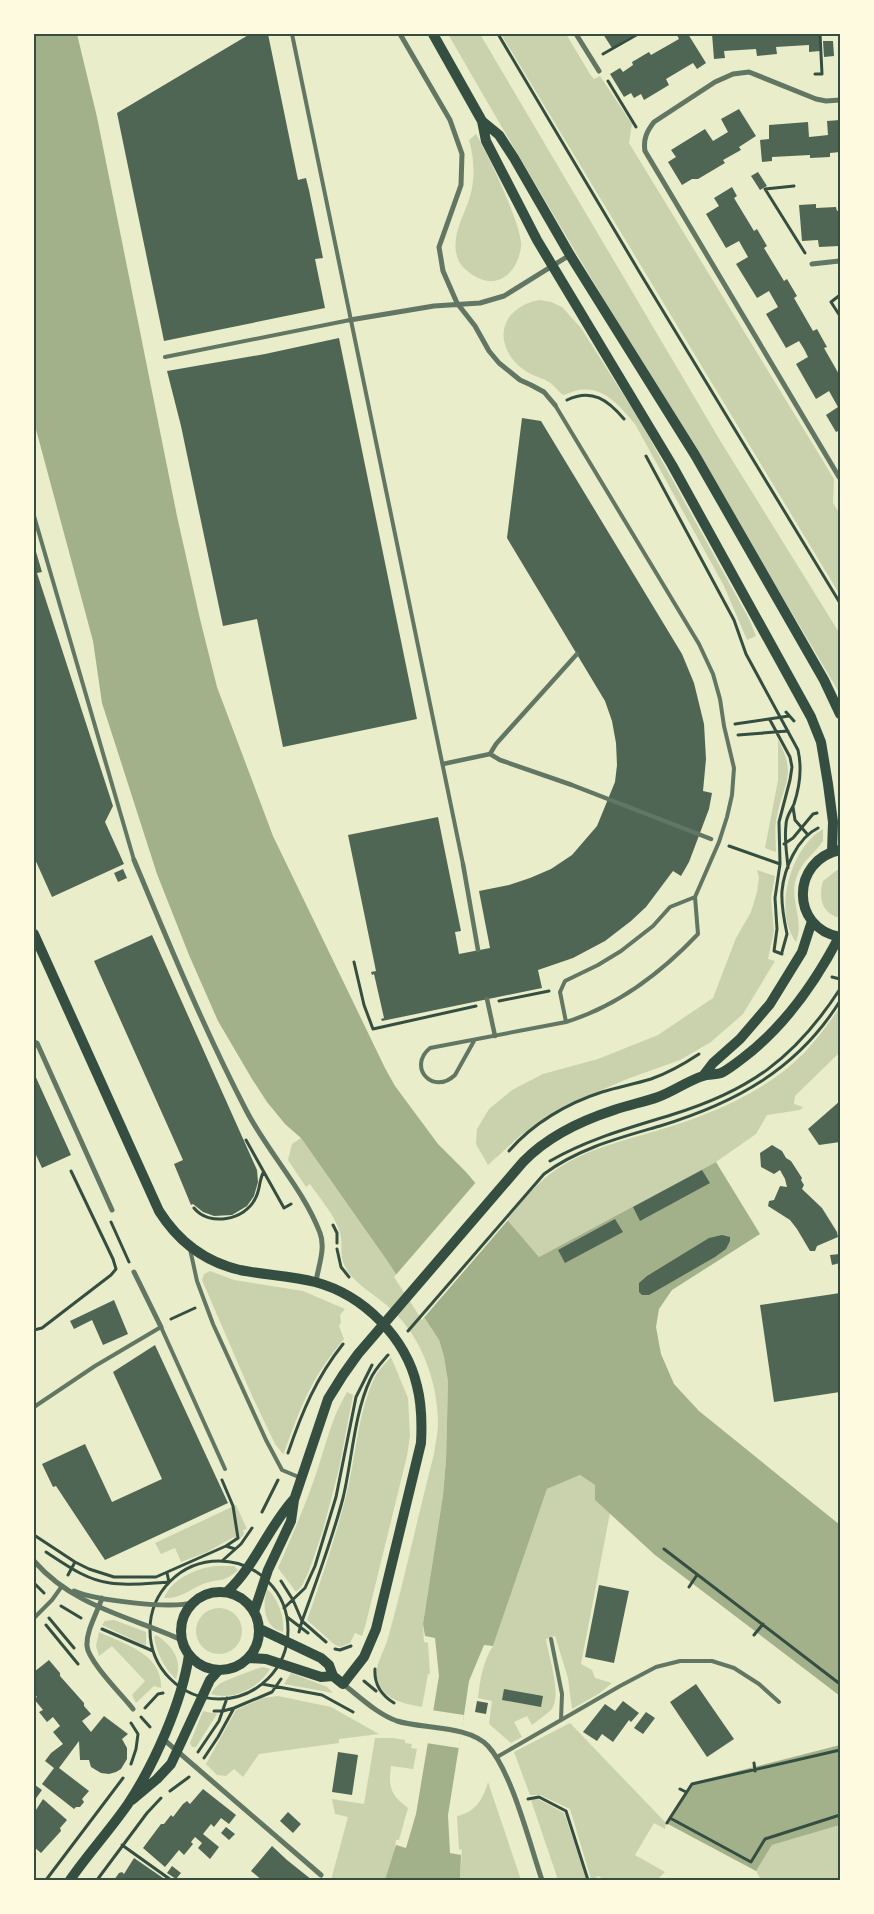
<svg xmlns="http://www.w3.org/2000/svg" width="874" height="1914" font-family="'Source Sans 3',sans-serif">
	<rect width="100%" height="100%" fill="#e9edc9"/>
	<path fill="#cad2ad" d="M448,34H480L721,442L840,634V694C710,473 575,256 448,34Z
		M501,34H566L590,74L594,79L600,76L632,124L629,143L834,479L833,503L840,514V595Z
		M476,134C487,152 524,230 521,247C517,275 495,292 470,273C465,269 460,265 458,259C449,236 466,214 471,193C475,176 474,157 469,140Z
		M540,300L551,302L562,307L581,328L640,421L749,619L756,636L747,640L724,586L635,424C620,407 605,386 579,390C573,391 568,394 563,395C558,391 554,385 549,382C542,378 534,376 527,372C510,362 496,339 508,319C515,308 527,302 540,300Z
		M778,740C797,775 784,782 777,816C774,828 776,840 776,852L765,848L778,780Z
		M823,829V841C815,853 802,861 797,876C788,898 805,920 796,942C773,911 790,848 823,829Z
		M757,870L775,876L771,898L774,931L768,959L775,961L743,1014L711,1042L680,1060L627,1079L562,1107L521,1135L488,1165L476,1144L477,1129L489,1109L512,1090L543,1074L598,1059L658,1035L713,998L736,938L751,912L757,892L759,878Z
		M837,870H840V918C822,914 818,898 823,881Z
		M840,1007V1052L795,1096L794,1104L803,1107L800,1110L767,1115L756,1134L716,1162L539,1257L506,1220C522,1202 537,1182 557,1169C587,1149 622,1141 656,1131C709,1115 765,1093 805,1052C818,1038 829,1023 840,1007Z
		M301,1138L388,1262L439,1340L444,1357L448,1382L446,1460L443,1495L423,1624L424,1642L428,1643L430,1674H428L422,1707C403,1703 382,1700 377,1678C374,1666 385,1650 388,1638C405,1578 418,1515 434,1454C435,1444 438,1434 438,1424C438,1383 422,1338 392,1310C379,1297 359,1287 349,1273C337,1256 344,1249 340,1233C335,1215 320,1199 310,1184L306,1187L288,1160L292,1144Z
		M210,1271L234,1280L303,1291L345,1309L340,1315L341,1323L339,1326L344,1339C311,1378 301,1406 284,1453L283,1454L275,1444L253,1398L202,1280L204,1274Z
		M391,1357L408,1398L410,1436L407,1456L365,1627L362,1636L355,1633L350,1643L341,1647L335,1645L307,1620C322,1578 336,1536 347,1492C356,1456 358,1411 375,1377C378,1370 386,1363 391,1357Z
		M347,1392L353,1395L339,1469L323,1530L309,1571L302,1586L296,1592L278,1568C292,1536 306,1504 317,1471C326,1444 332,1417 347,1392Z
		M580,1475L595,1485V1500L610,1513L581,1664L592,1670L595,1678L612,1683L600,1693L572,1709L568,1678L555,1636L546,1639C548,1655 563,1696 551,1710C546,1715 538,1720 532,1725L527,1716L514,1722L522,1737L511,1743L489,1724L492,1701L478,1698C480,1680 483,1661 493,1646L547,1489Z
		M236,1505L247,1529L243,1530L244,1534L238,1541L234,1537L207,1552L181,1562L175,1548L161,1554L155,1543Z
		M216,1566H234L238,1570C224,1583 220,1578 203,1584C189,1590 180,1599 164,1598C172,1579 196,1568 216,1566Z
		M267,1589C278,1598 285,1618 283,1632C264,1628 262,1605 267,1589Z
		M196 1631a23 23 0 1 1 46 0a23 23 0 1 1-46 0Z
		M114,1620L146,1632V1646L102,1625L105,1621Z
		M99,1632C124,1644 163,1654 161,1688L154,1686L136,1703L132,1695L145,1681L112,1646L99,1656L96,1646Z
		M156,1635C172,1645 183,1660 176,1679C164,1668 157,1654 154,1637Z
		M263,1667L270,1669C259,1688 232,1701 211,1694C218,1681 227,1681 240,1675C248,1672 254,1669 263,1667Z
		M291,1673L327,1687L333,1693L284,1684Z
		M278,1696L331,1707L379,1734L339,1739V1743L259,1754L243,1777L234,1769L226,1776L217,1775L206,1764L236,1710L263,1698Z
		M203,1711L217,1714L196,1747H192L190,1743Z
		M570,1723L666,1823L665,1829L654,1823L635,1855L665,1872L657,1880H603L602,1878L598,1876L594,1880L591,1879L570,1809L540,1795H530L514,1752Z
		M375,1738H393L405,1740V1743L412,1744L411,1748L417,1749L413,1769L391,1766C388,1788 391,1795 408,1808L399,1840H396L394,1855L385,1880H331L348,1817L335,1814L332,1799L364,1804Z
		M488,1782L521,1880H460L462,1850L459,1849L457,1816C476,1812 483,1799 488,1782Z
		M536,1798L564,1813L587,1880H558L531,1800Z
		M840,1825V1880H761L756,1871L772,1845Z"/>
	<path fill="#a3b18a" d="M34,34H77L97,117L177,516L200,619L217,687L273,836L385,1068L395,1086L438,1144L466,1172L539,1257L716,1162L760,1234L672,1290L659,1309L656,1327L661,1354L674,1384L699,1411L840,1525V1696L655,1555L595,1500V1485L580,1475L547,1489L493,1646L484,1645L469,1681L464,1715L448,1815L450,1853L461,1855L460,1880H385L396,1845L406,1848L416,1814L439,1676L435,1638L425,1636L423,1624L443,1495L446,1460L448,1382L444,1357L439,1340L388,1262L301,1138L285,1124L267,1102L252,1079L218,1021L189,955L157,874L102,703L93,641L34,422Z
		M840,1745V1825L772,1845L756,1871L666,1823L691,1783Z"/>
	<path fill="#e9edc9" d="M477,1181L509,1219L422,1320L394,1277Z
		M431,1710L464,1715L459,1748L426,1743Z"/>
	<path fill="#4f6655" d="M250,34H268L298,180L306,178L309,190L323,258L315,259L325,308L164,341L117,113Z
		M603,34H635L612,48Z
		M679,34H688L706,63L697,69L693,63L666,79L669,85L644,100L641,94L634,98L631,93L624,97L610,74L620,68L623,72L633,65L632,62L649,52L651,55L679,39L677,35Z
		M712,34H819L820,51L809,52V45L792,46L776,47L777,54L757,56L756,49L724,51L725,58L714,59Z
		M823,41H833L834,56L824,57Z
		M739,109L756,136L739,147L741,150L723,160L725,163L698,179H692L682,185L668,162L676,157L671,150L705,129L713,141L728,132L721,119Z
		M840,120V152L830,153V157L810,158V155L772,157V161L762,162L760,140L769,139V125L808,122L809,137L819,136L828,135L827,121Z
		M758,172L767,186L760,190L751,176Z
		M732,187L737,196L734,198L754,231L757,229L767,246L764,248L784,281L787,279L797,296L794,298L813,331L817,329L827,347L824,348L840,376V430L836,432L826,415L838,407L829,391L816,399L796,364L808,357L804,349L799,341L786,348L766,314L778,307L769,291L757,298L736,264L748,257L739,241L726,248L706,214L719,206L714,198Z
		M816,204V208L836,207L837,211L840,210L839,246L819,247L818,240L802,241L799,205Z
		M339,338L417,719L283,747L257,619L223,626L181,426L167,371L265,354Z
		M522,418L541,421L682,654L694,683L704,724L706,759L703,791L712,793L709,809L689,862L681,876L673,871L646,907L631,921L605,941L573,958L538,970L542,988L382,1021L381,1019L384,1018L374,974L372,975L371,972L376,971L348,835L438,817L461,931L455,932L459,954L490,948L479,891L509,885L530,878L551,869L572,855L597,826L615,782L617,765L616,743L612,721L605,701L507,538Z
		M34,545L42,572L37,573L113,806L105,822L124,864L52,897L34,857Z
		M123,869L127,878L118,882L114,873Z
		M152,935L257,1170L258,1182L254,1196L247,1206L232,1215L214,1216L203,1212L193,1204L191,1205L174,1164L183,1160L94,961Z
		M34,1073L71,1155L42,1168L36,1155L34,1156Z
		M840,1101V1142L819,1145L808,1129Z
		M772,1145L782,1151L786,1158L791,1161L802,1178L801,1180L804,1185L802,1189L822,1208L837,1232L838,1237L817,1246L815,1251H810L797,1229L790,1220L768,1206L769,1201L774,1200L780,1186L787,1187L785,1179L780,1170L774,1174L761,1167L760,1153Z
		M702,1170L710,1183L640,1221L633,1207Z
		M615,1219L623,1232L565,1263L558,1250Z
		M722,1235L730,1237V1241L726,1249L715,1257L649,1295H642L639,1292V1283L647,1276L709,1238Z
		M840,1254V1263L832,1265L830,1255Z
		M840,1293V1392L774,1402L760,1305Z
		M114,1300L128,1334L103,1345L92,1320L74,1329L70,1321Z
		M155,1345L228,1503L105,1560L56,1486L53,1487L42,1464L85,1444L112,1502L162,1479L113,1372Z
		M599,1585L629,1591L614,1663L585,1657Z
		M49,1660L60,1673V1676L84,1703V1706L91,1714L82,1721L91,1732L104,1716L128,1734L122,1739L127,1748V1759L121,1769L116,1772L109,1774L101,1773L91,1767L89,1760H80L79,1741L59,1768L89,1791L82,1799L84,1802L80,1807H76L74,1809L42,1784L54,1768L45,1761L51,1753L63,1744L53,1732L60,1726L53,1717L47,1722L39,1712L43,1710L34,1699L37,1697L34,1693V1672Z
		M696,1684L734,1739L707,1757L670,1702Z
		M504,1689L543,1696L541,1707L502,1700Z
		M477,1701L488,1703L486,1714L475,1712Z
		M623,1701L639,1713L631,1722L629,1720L613,1742L602,1734L597,1741L583,1732L605,1704L615,1711Z
		M646,1712L655,1718L643,1734L634,1728Z
		M338,1752L358,1755L352,1795L332,1792Z
		M35,1785L42,1790L34,1801V1786Z
		M203,1789L236,1815L229,1824L221,1818L214,1827L211,1824L203,1834L219,1847L210,1859L198,1848L202,1843L195,1837L191,1842L193,1844L184,1855L179,1850L165,1867L143,1848L161,1824H164L171,1815L173,1817L183,1804L187,1801L190,1804Z
		M43,1799L67,1820L60,1828L61,1831L41,1853L34,1847V1813Z
		M288,1812L301,1824L293,1833L280,1821Z
		M226,1827L235,1834L229,1840L221,1833Z
		M272,1846L287,1860L312,1880H262L251,1871Z
		M134,1858L166,1880H114L119,1873L122,1872L124,1874Z
		M172,1866L181,1873L176,1879L167,1873Z"/>
	<g fill="none" stroke-linecap="round" stroke-linejoin="round">
		<path stroke="#344e41" stroke-width="3" d="M498,34L640,273L840,603
			M603,54L638,34
			M815,74H822L820,34
			M608,81L636,127
			M794,186L765,189L805,253
			M840,295L831,302L840,316
			M567,400C592,388 608,400 624,419
			M646,456L734,620L746,654L798,750C802,768 800,786 794,804C791,811 786,816 786,825C784,839 787,854 788,868
			M786,712L794,721
			M770,720L790,757L792,767L790,780L779,822L780,864L775,898L777,929L774,951L782,954
			M735,724L789,716
			M738,735L788,731
			M793,807L795,820L808,835
			M784,844L793,838L813,814L817,813
			M729,846L780,864
			M787,934C784,920 781,906 782,891C784,869 797,838 818,828
			M782,952L787,934
			M354,962L364,1005L373,1029L476,1006
			M832,977L840,979
			M499,1001L549,991
			M246,1140L284,1208L291,1204
			M509,1151C533,1123 568,1103 602,1092C618,1087 635,1084 651,1079C668,1073 684,1064 699,1054
			M550,1161C588,1139 629,1128 671,1115C750,1091 795,1058 840,989
			M194,1208C209,1227 245,1220 255,1199C260,1191 259,1181 263,1173
			M111,1222L129,1262
			M333,1225L337,1233V1243
			M337,1249L341,1267L349,1277
			M171,1319L195,1308
			M34,1330L42,1328L111,1275L116,1269L113,1259L71,1171
			M408,1331L544,1174C579,1148 619,1138 660,1126C735,1103 797,1070 840,1001
			M288,1453C302,1412 316,1378 343,1344
			M222,1480L233,1506L238,1538L226,1546
			M262,1512L278,1480
			M34,1535L75,1562L89,1569L114,1577H156L226,1546L235,1549
			M664,1549L840,1684
			M46,1552C66,1565 86,1580 110,1583C129,1586 150,1583 169,1582L167,1573
			M222,1561L241,1544L252,1528
			M150 1630a69 69 0 1 1 138 0a69 69 0 1 1-138 0Z
			M68,1575L75,1562
			M281,1581L293,1600L302,1621L299,1632
			M34,1583L44,1593
			M689,1587L697,1575
			M61,1606L81,1618
			M284,1608L305,1588L315,1566L336,1497L356,1397L372,1365
			M287,1617L308,1633
			M49,1618L74,1648
			M46,1625L78,1664
			M102,1629L153,1651
			M754,1635L763,1624
			M326,1642L302,1621C317,1580 332,1540 343,1498C352,1461 354,1414 370,1380C374,1370 381,1363 388,1355
			M335,1649L340,1650L351,1646
			M375,1669C374,1684 381,1695 394,1703
			M364,1681L376,1691
			M262,1684L322,1695L353,1712
			M145,1708L158,1694L163,1693
			M214,1711H223L234,1708
			M141,1717L150,1727
			M131,1723L138,1734L136,1749L131,1764
			M840,1750L692,1784L670,1818L751,1862L765,1839L840,1815
			M198,1752L219,1721L227,1698
			M204,1758L218,1737L234,1708L272,1692L281,1679
			M754,1763L755,1771
			M680,1789L686,1792
			M170,1791L189,1777
			M528,1799L539,1797L566,1811L588,1880
			M667,1823L670,1818
			M122,1845L171,1880
			M46,1880L123,1778
			M97,1880L147,1813L161,1798"/>
		<path stroke="#617663" stroke-width="4" d="M292,34L463,864
			M165,357L350,320
			M34,516L134,860
			M566,1022L560,992L565,981L598,965L621,951L653,926L670,907L695,897
			M474,1041L455,1075C433,1096 407,1067 430,1048L566,1022C618,1006 661,973 698,934L695,897L719,842L727,817L732,795L734,768L724,726L720,699L713,674L699,644L555,405
			M190,1249L197,1281L213,1324L266,1440L282,1470L301,1478
			M34,1407L95,1366L161,1327L225,1469
			M34,1618L52,1600L62,1586
			M551,1639L562,1694L561,1720
			M497,1757L620,1686L656,1667L680,1661H712L734,1668L759,1684L779,1702"/>
		<path stroke="#617663" stroke-width="4.5" d="M577,654L496,744L490,754L500,760L572,785L711,839
			M443,764L490,754
			M463,864L478,950
			M487,999L495,1036"/>
		<path stroke="#617663" stroke-width="5" d="M400,34L450,120L462,154L461,185L439,247L443,271L457,303L475,326L489,351L499,363L520,380L531,385L544,392L555,405
			M576,34L599,71
			M840,100L826,101L816,99L749,72L733,74L715,82L654,122C647,131 643,139 645,151L839,477L840,476
			M812,264L839,261L840,262
			M350,320L434,306L480,303L504,296L570,255
			M134,860C169,944 204,1029 246,1110C267,1151 304,1190 320,1233C326,1248 318,1267 316,1282
			M34,1042L37,1043L112,1210
			M134,1272L161,1327
			M34,1561C74,1607 129,1616 182,1640
			M74,1591C95,1600 172,1610 194,1602
			M102,1598C97,1613 86,1631 87,1646C88,1661 123,1696 133,1709
			M343,1684C360,1697 377,1714 397,1721C422,1729 469,1725 488,1746C512,1772 530,1845 542,1880
			M162,1738L321,1875"/>
		<path stroke="#344e41" stroke-width="10" d="M433,34L482,121L486,141L537,240L672,465L811,717L821,742L828,784L833,822L832,852
			M482,121L499,135L514,158L570,255L695,455L824,680L840,714
			M840,850C791,860 790,928 840,937
			M34,934L159,1211C178,1241 205,1262 240,1270C265,1275 291,1276 315,1282C364,1295 406,1338 417,1386C422,1405 422,1424 421,1443L376,1629L364,1657L343,1684L333,1676L329,1665L321,1658L260,1629
			M703,1076L713,1063L740,1039L770,1004L802,952L812,921
			M181 1631a39 39 0 1 1 78 0a39 39 0 1 1-78 0Z
			M227,1592C255,1566 268,1528 293,1500
			M254,1612L268,1570L291,1521L294,1500L328,1399L343,1375L358,1354L523,1162C548,1136 580,1121 614,1110C628,1105 644,1102 658,1097C673,1092 687,1081 703,1076C708,1074 715,1075 721,1073C729,1069 736,1063 743,1058C785,1026 815,983 839,937
			M249,1658L266,1659L321,1677L333,1676
			M132,1800L157,1779L171,1764L210,1680L218,1671
			M70,1880C88,1854 110,1830 128,1804C154,1765 182,1702 189,1655"/>
	</g>
	<rect width="874" height="1914" fill="none" stroke="#fefae0" stroke-width="70"/>
	<rect x="35" y="35" width="804" height="1844" fill="none" stroke="#344e41" stroke-width="2"/>
</svg>
